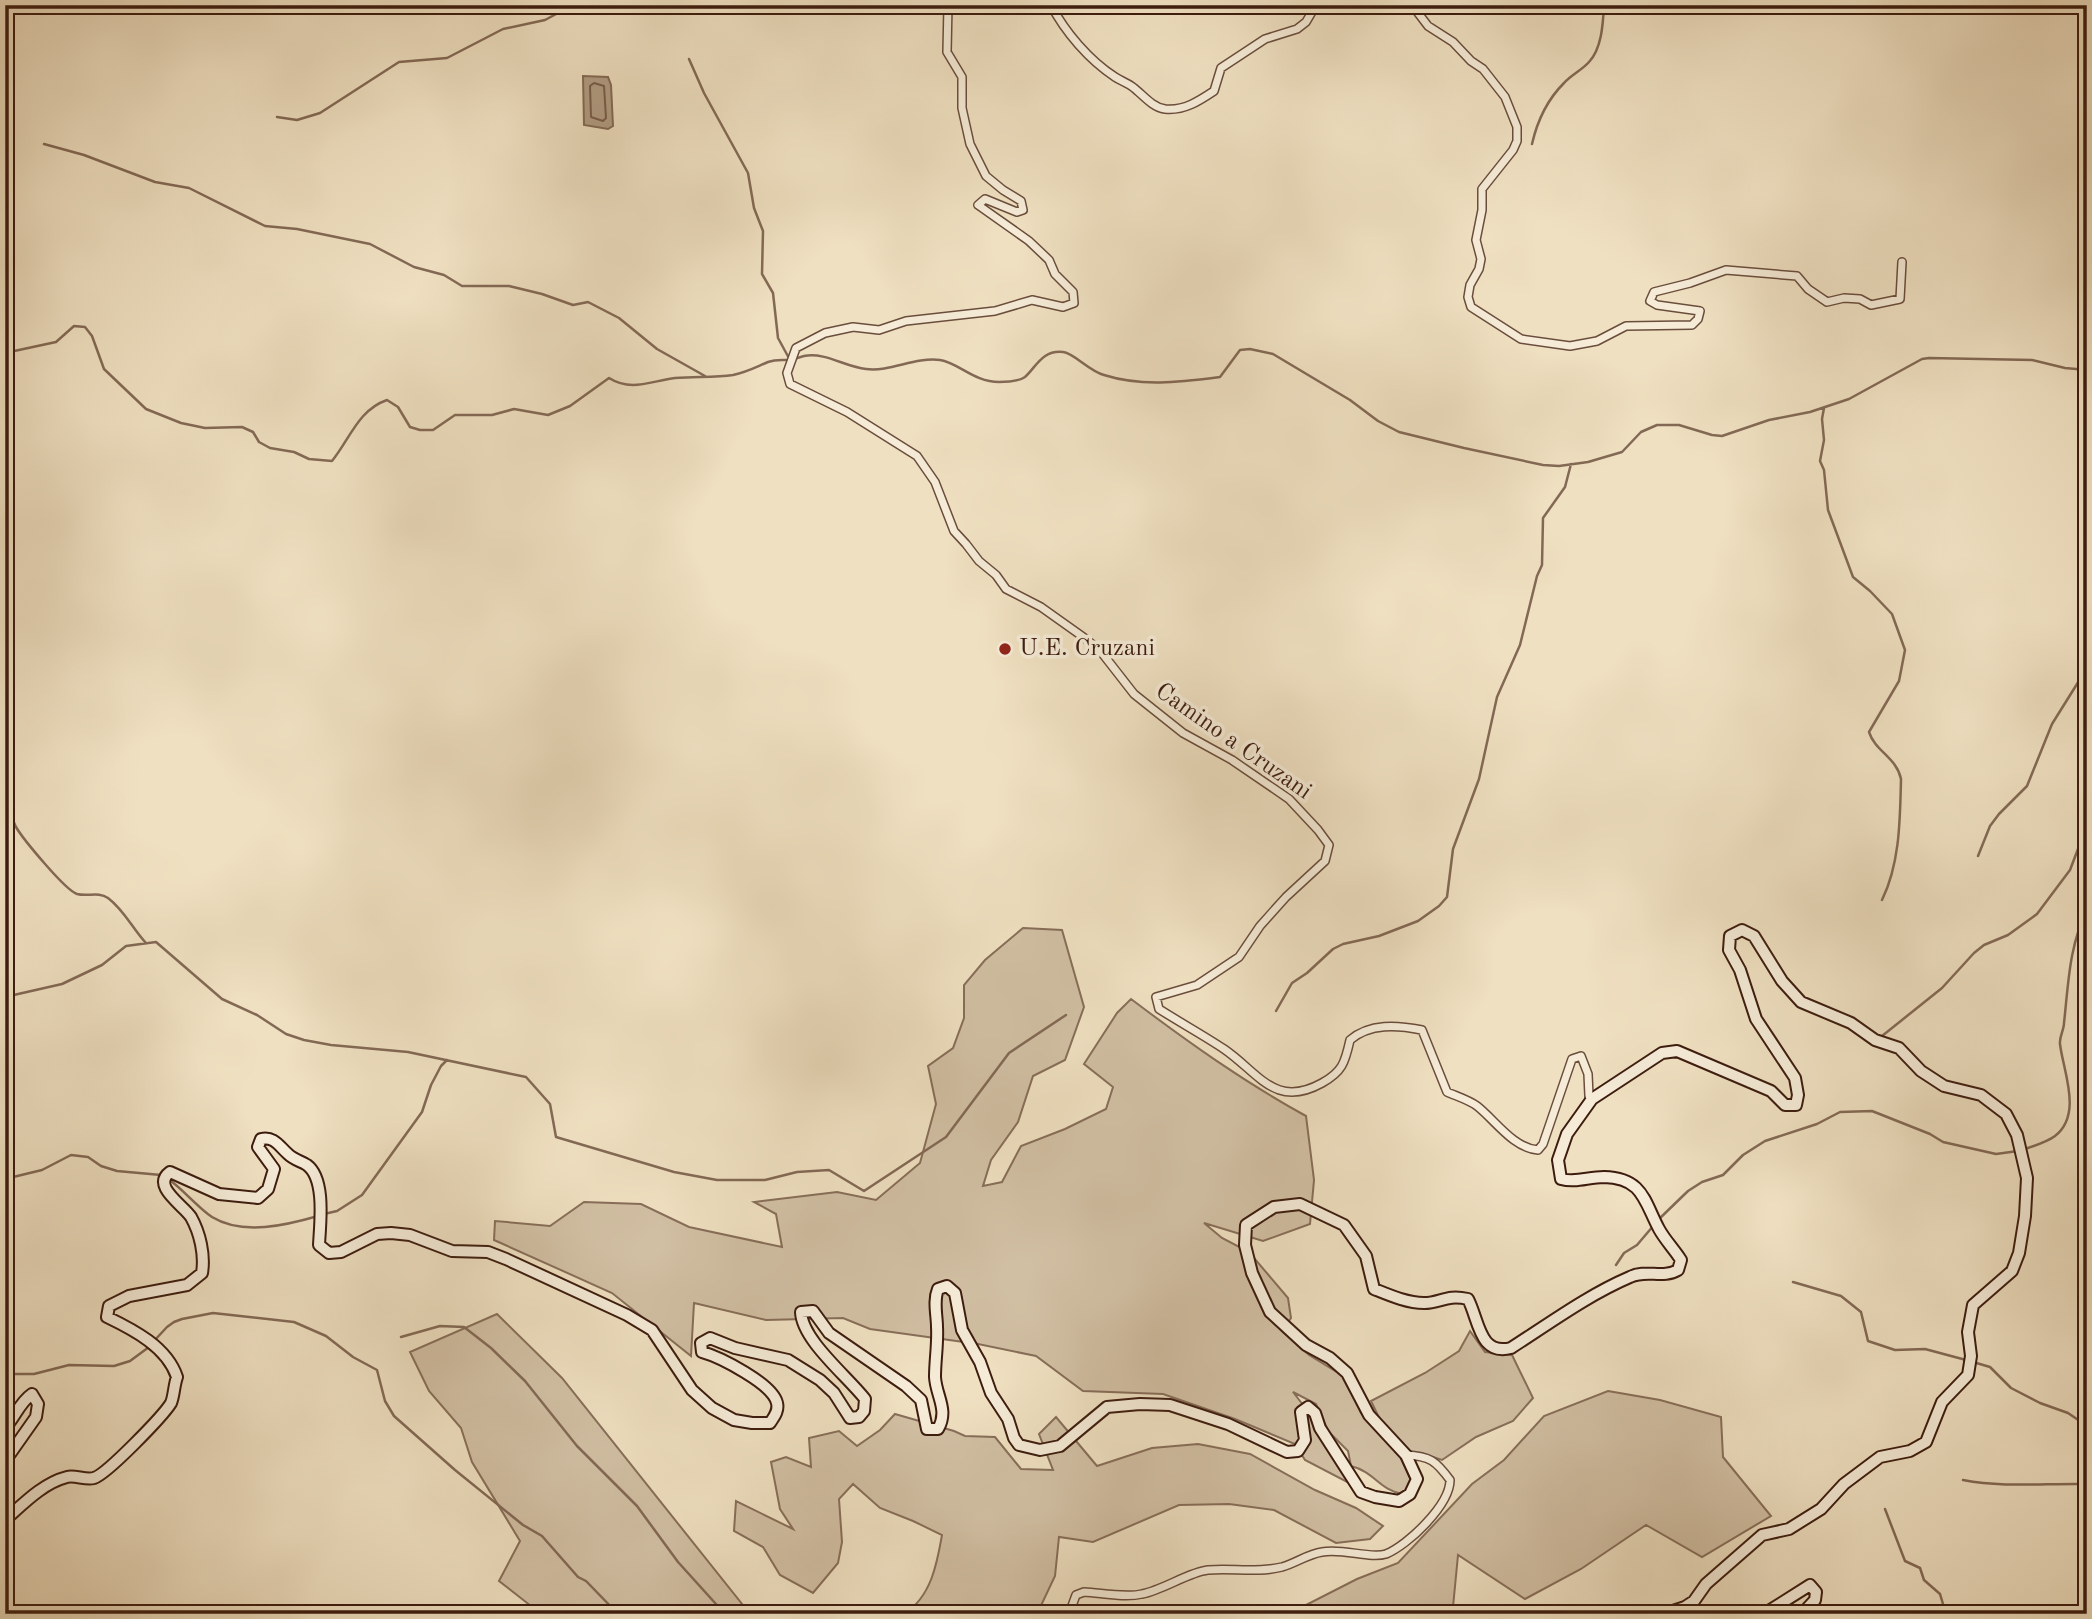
<svg xmlns="http://www.w3.org/2000/svg" width="2092" height="1619" font-family="'Old Standard TT',serif">
	<rect width="100%" height="100%" fill="#efe0c1"/>
	<filter id="stains"><feTurbulence type="fractalNoise" baseFrequency=".00286" numOctaves="4"/><feColorMatrix values="0 0 0 0 .2 0 0 0 0 .09 0 0 0 0 .02 0 0 0 .5 -.17"/></filter>
	<radialGradient id="worn" r=".72"><stop offset=".6" stop-color="#630" stop-opacity="0"/><stop offset="1" stop-color="#630" stop-opacity=".3"/></radialGradient>
	<path fill="#d1bfa3" stroke="#876e59" stroke-width="2" d="M1023,928L1062,930L1084,1007L1065,1060L1033,1076L1018,1122L991,1160L983,1186L1002,1182L1021,1146L1065,1129L1106,1109L1113,1087L1084,1064L1117,1013L1131,999C1188,1042 1244,1082 1306,1116L1314,1180L1310,1224L1263,1241L1204,1223L1222,1238L1249,1252L1288,1298L1291,1318L1282,1331L1309,1355L1345,1377L1361,1413L1400,1456L1414,1487L1403,1494C1379,1490 1375,1472 1351,1466L1348,1451L1328,1431L1316,1404L1293,1392L1307,1410L1351,1484L1305,1460L1295,1444L1235,1419L1163,1394L1083,1391L1036,1356L978,1344L870,1329L843,1318L766,1320L694,1303L691,1356L612,1293L494,1240L495,1221L550,1226L584,1202L641,1204L689,1227L782,1247L776,1214L754,1202L837,1192L876,1200L920,1163L936,1104L928,1066L953,1048L964,1018V985L985,960Z
		M497,1314L562,1378L750,1614H533L531,1606L499,1581L520,1541L472,1462L461,1428L429,1391L410,1352Z
		M1470,1331L1485,1352L1512,1355L1533,1398L1513,1421L1476,1437L1442,1460L1424,1454L1416,1456L1386,1432L1371,1401L1425,1373L1459,1351Z
		M1608,1391L1660,1400L1721,1417L1723,1457L1771,1516L1702,1557L1646,1525L1581,1569L1525,1599L1458,1555L1453,1607L1456,1614H1303L1306,1605L1357,1579L1398,1563L1472,1484L1504,1460L1544,1416Z
		M895,1414L954,1431L965,1436L995,1437L1021,1469L1053,1470L1039,1434L1056,1417L1097,1466L1152,1448L1198,1444L1250,1454L1315,1490L1356,1508L1383,1526L1370,1539L1336,1543L1274,1510L1229,1504L1179,1505L1093,1542L1059,1537L1055,1576L1038,1612L1036,1614H904C931,1597 937,1564 942,1535L913,1521L880,1508L853,1484L839,1499L842,1542L838,1563L813,1593L780,1575L763,1547L734,1531L736,1501L793,1529L780,1509L771,1462L786,1457L811,1467L809,1438L839,1431L857,1446L880,1430Z"/>
	<path fill="#b29d84" stroke="#836955" stroke-width="2" d="M583,76L608,77L611,85L613,126L608,129L584,125Z"/>
	<g fill="none" stroke-linecap="round" stroke-linejoin="round">
		<path stroke="#785c4a" stroke-width="2" d="M594,83L604,86L606,118L603,121L591,117L590,86Z"/>
		<path stroke="#836955" stroke-width="2.5" d="M689,59L704,93L748,173L754,208L763,231L762,274L773,293L778,338L790,360
			M277,117L297,120L320,113L399,62L447,58L503,29L545,20L558,13L564,5
			M44,144L84,155L155,182L189,188L265,226L297,229L370,244L414,267L444,275L462,286H509L542,294L573,305L588,302L619,318L657,349L705,376
			M1532,144C1537,122 1547,100 1564,83C1571,75 1582,70 1589,62C1602,48 1603,23 1604,5
			M5,353L56,342L74,326L85,327L92,336L104,369L146,409L181,423L205,428L242,427L253,432L259,442L270,448L294,452L309,459L332,461C350,439 358,410 387,400L398,407L410,427L420,430H433L455,415H492L514,409L548,415L570,406L609,378C631,392 651,381 675,378C694,376 714,378 733,375C747,372 756,367 768,362C776,359 781,360 789,360C794,360 799,357 804,356C826,352 845,367 866,369C891,372 914,357 940,360C959,363 974,382 999,382C1007,382 1018,382 1025,377C1037,366 1042,350 1063,352C1074,353 1089,371 1104,375C1142,387 1180,382 1220,377L1240,350L1250,349L1273,354L1350,400L1378,421L1399,432L1464,448L1543,465L1559,466L1588,462L1622,452L1641,432L1657,425H1679L1712,435L1722,436L1769,420L1810,412L1849,399L1922,359L1929,358L2032,360L2065,368L2087,370
			M1824,408L1822,419L1824,440L1820,461L1824,470L1828,510L1853,577L1870,591L1892,614L1905,650L1899,681L1869,732C1875,751 1897,758 1901,779C1900,820 1900,863 1882,900
			M5,796C8,807 11,817 16,827C23,839 65,890 77,894C88,897 98,891 108,898C124,910 133,929 146,943
			M1978,856L1990,826L1999,814L2027,786L2052,724L2087,668
			M5,997L62,984L102,965L126,946L156,942L222,999L257,1015L286,1034L304,1040L331,1045L408,1052L526,1077L550,1104L556,1137L674,1172L717,1180H765L797,1172L829,1170L864,1191L946,1137L1009,1053L1066,1015
			M1276,1011L1292,983L1307,973L1333,949L1343,944L1379,936L1418,921L1439,906L1447,897L1453,849L1479,779L1497,697L1520,645L1537,576L1542,565L1543,518L1565,487L1571,464
			M1882,1036L1942,988L1974,953L1984,945L2008,935L2037,914L2070,870L2078,849L2087,842
			M2025,1149C2034,1146 2047,1142 2055,1136C2083,1114 2063,1071 2060,1044C2059,1037 2064,1030 2064,1023C2068,989 2069,943 2087,912
			M167,1178C183,1189 197,1207 212,1217C243,1236 287,1225 318,1216
			M5,1179L42,1170L71,1155L88,1157L101,1166L117,1171L161,1175
			M324,1214L337,1211L362,1195L422,1112L431,1085L441,1066L447,1060
			M1658,1220L1688,1191L1702,1182L1723,1175L1743,1155L1765,1141L1817,1124L1840,1112L1872,1111L1930,1134L1943,1142L1996,1154L2018,1151
			M1616,1265L1624,1253L1637,1245L1654,1225
			M1793,1282L1841,1296L1861,1312L1868,1341L1895,1350L1925,1349L1966,1360
			M401,1337L440,1326L464,1327L491,1348L525,1381L577,1446L637,1506L678,1562L725,1614
			M153,1342L167,1327L174,1322L182,1319L213,1313L294,1322L326,1336L353,1357L377,1370L385,1401L394,1416L455,1470L523,1525L542,1536L578,1577L586,1581L618,1614
			M1973,1362L1990,1367L2011,1388L2040,1403L2068,1413L2087,1426
			M5,1374H34L69,1365L114,1366L130,1361L149,1347
			M1963,1480C2005,1488 2045,1483 2087,1484
			M1885,1509L1905,1561L1920,1568L1924,1580L1940,1594L1946,1614"/>
		<g stroke="#6a4d3c" stroke-width="10">
			<path id="minor" d="M948,5L947,52L962,77V108L970,144L986,176L1003,190L1021,201L1023,210L1017,212L985,199L978,205L1029,241L1049,260L1055,274L1073,292L1074,303L1063,307L1032,300L995,311L906,321L879,330L853,327L825,333L796,348L787,373L790,384L847,412L917,456L935,482L954,531L966,544L979,561L996,575L1006,589L1041,607L1086,639L1102,653L1134,694L1183,733L1232,760L1289,799L1318,830L1329,845L1325,861L1286,897L1260,926L1239,957L1197,985L1156,997L1159,1009C1181,1023 1203,1035 1224,1049C1259,1073 1275,1109 1322,1083C1342,1072 1345,1063 1350,1040C1370,1023 1397,1025 1422,1030L1447,1092C1456,1096 1469,1100 1477,1106C1495,1120 1513,1148 1538,1150L1543,1144L1572,1059L1581,1056L1588,1074L1589,1096L1592,1099
				M1051,5C1065,32 1089,60 1115,77C1121,81 1128,83 1134,88C1143,95 1152,107 1165,109C1184,111 1199,101 1214,91L1221,68L1265,39L1297,29L1306,22L1316,5
				M1412,5L1428,26L1453,42L1471,61L1483,69L1505,97L1517,127V141L1513,150L1482,189V210L1476,240L1481,259L1479,269L1470,285L1468,297L1471,307L1521,339L1570,346L1597,341L1626,326L1692,325L1698,319L1700,311L1657,305L1650,301L1654,292L1690,283L1726,270L1797,276L1808,289L1827,302L1844,298L1860,299L1871,305L1900,299L1902,262
				M1069,1614L1076,1595L1084,1592C1102,1593 1125,1598 1142,1594C1163,1590 1189,1572 1208,1570C1233,1568 1257,1573 1282,1567C1296,1563 1308,1554 1322,1552C1343,1548 1370,1559 1386,1554C1408,1545 1450,1505 1450,1480C1436,1461 1430,1456 1406,1455"/>
		</g>
		<g stroke="#3d1c0f" stroke-width="14">
			<path id="secondary" d="M5,1428C15,1417 20,1402 32,1394L38,1404L36,1417L5,1461
				M5,1520C23,1504 43,1483 67,1477C75,1475 85,1480 94,1478C107,1474 163,1416 171,1403C174,1396 174,1385 177,1377C167,1347 134,1330 107,1317L109,1306L129,1296L187,1285L202,1273C205,1255 200,1233 191,1217C183,1205 151,1186 170,1172L219,1194L258,1198L268,1189L274,1169L258,1147L261,1139C274,1136 279,1146 288,1154C294,1160 301,1161 307,1165C326,1179 320,1224 319,1245L329,1253L341,1252L377,1234L391,1233L410,1235L452,1251L488,1252L506,1259L627,1315L652,1330L692,1390L712,1408L734,1420L752,1423H770C774,1417 779,1411 777,1403C773,1384 720,1357 702,1352L701,1343L710,1338L735,1348L788,1360L820,1380L834,1393L850,1418L859,1417L864,1411L865,1399C847,1376 802,1340 801,1312L813,1311L829,1333L906,1386L921,1400L927,1429H938C949,1410 936,1396 935,1377C935,1360 938,1344 937,1327C937,1315 933,1301 938,1289L947,1286L955,1293L962,1330L980,1362L991,1393L1008,1419L1014,1438L1019,1445L1040,1450L1060,1446L1107,1407L1140,1404L1170,1405L1228,1424L1287,1452L1298,1451L1305,1440L1301,1412L1308,1407L1315,1413L1320,1428L1361,1492L1375,1497L1399,1501L1410,1494L1417,1479L1406,1455L1369,1415L1347,1373L1330,1358L1306,1345L1270,1312L1252,1273L1245,1245L1246,1225L1274,1207L1300,1204L1344,1225L1366,1256L1374,1289C1389,1295 1407,1303 1424,1303C1441,1303 1446,1294 1468,1299C1479,1320 1479,1356 1511,1348C1550,1323 1588,1295 1630,1277C1646,1269 1663,1279 1678,1270L1681,1260C1674,1249 1665,1240 1659,1229C1644,1201 1643,1178 1604,1177C1588,1177 1576,1183 1561,1179L1558,1160L1567,1134L1592,1099L1662,1053L1677,1051L1771,1091L1785,1105H1796L1798,1095L1795,1078L1756,1019L1740,970L1729,950L1730,936L1742,930L1754,936L1782,981L1801,1002L1851,1023L1875,1040L1899,1048L1921,1071L1944,1086L1981,1095L2006,1114L2017,1135L2027,1178L2025,1216L2019,1253L2012,1271L1973,1305L1968,1332L1971,1356L1968,1375L1942,1402L1926,1442L1910,1451L1880,1457L1844,1484L1821,1509L1789,1529L1762,1535L1706,1584L1694,1601L1685,1607L1664,1614
				M1764,1614L1810,1585L1816,1592L1815,1600L1802,1614"/>
		</g>
		<use href="#minor" stroke="#f5ebd7" stroke-width="7"/>
		<use href="#secondary" stroke="#f5ebd7" stroke-width="10"/>
	</g>
	<circle fill="#8f2418" stroke="#f5ebd7" stroke-width="2.5" cx="1005" cy="649" r="7"/>
	<g text-anchor="middle" dominant-baseline="central" stroke-width="7" stroke-linejoin="round" paint-order="stroke">
		<g font-size="24" fill="#3d1c0f" stroke="#f5ebd7" text-anchor="start">
			<text x="1019" y="649">U.E. Cruzani</text>
		</g>
		<g font-size="24" fill="#3d1c0f" stroke="#f5ebd7">
			<text transform="translate(1233 742) rotate(35)">Camino a Cruzani</text>
		</g>
	</g>
	<rect width="2092" height="1619" fill="none" stroke="#efe0c1" stroke-width="28"/>
	<rect x="7" y="7" width="2078" height="1605" fill="none" stroke="#3d1c0f" stroke-width="3.5"/>
	<rect x="14" y="14" width="2064" height="1591" fill="none" stroke="#3d1c0f" stroke-width="2"/>
	<rect width="100%" height="100%" filter="url(#stains)"/>
	<rect width="100%" height="100%" fill="url(#worn)"/>
</svg>
